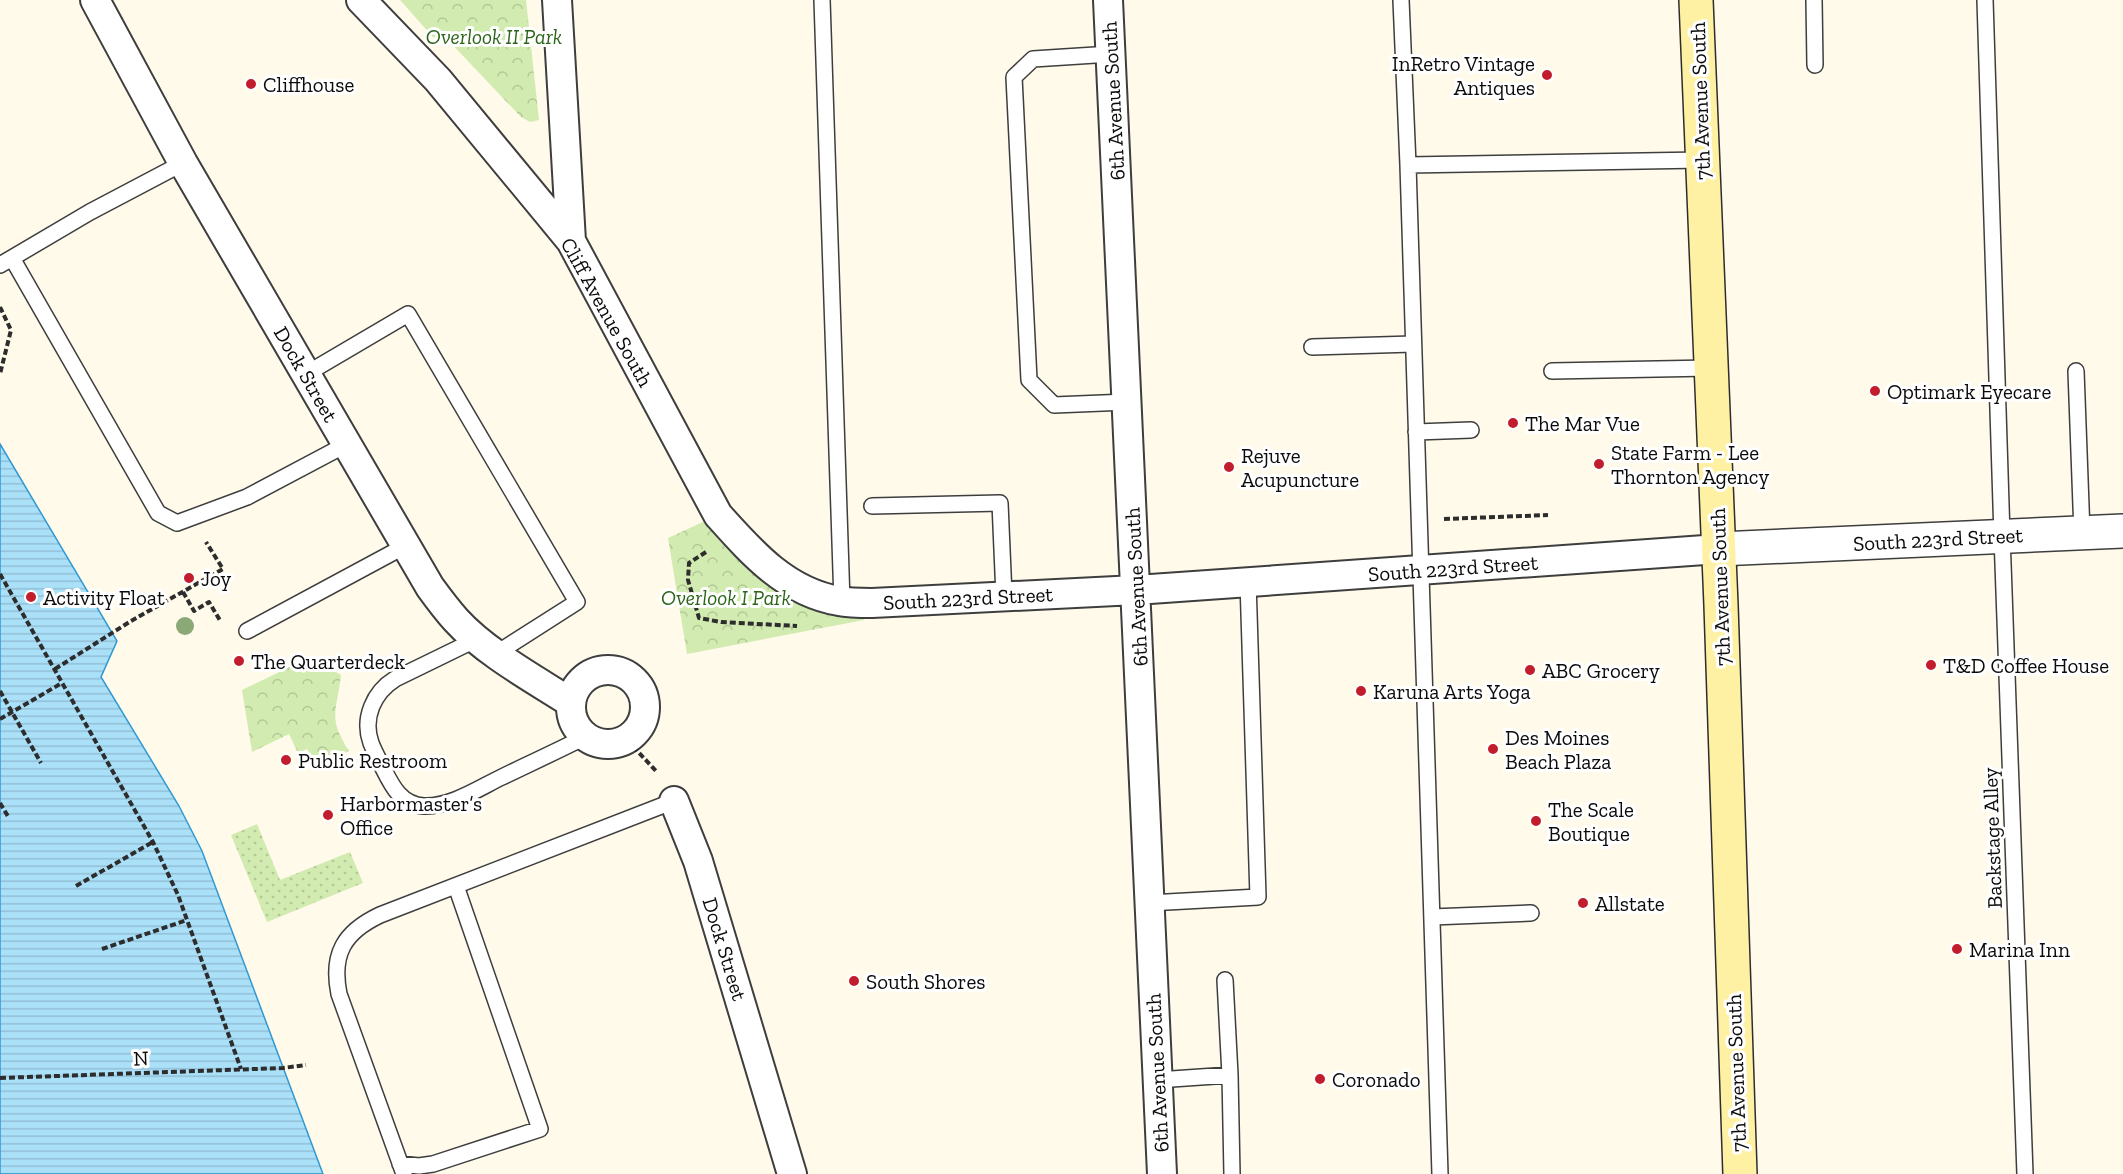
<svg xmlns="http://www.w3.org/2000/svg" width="2123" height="1174" font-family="'Zilla Slab',serif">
	<defs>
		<pattern id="grass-dots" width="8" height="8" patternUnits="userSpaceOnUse" patternTransform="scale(1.5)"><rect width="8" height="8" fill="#d2ebb1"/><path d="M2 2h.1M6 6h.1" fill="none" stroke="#b3c897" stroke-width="1.8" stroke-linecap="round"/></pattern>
		<pattern id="park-crowns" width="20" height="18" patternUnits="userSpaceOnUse" patternTransform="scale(1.5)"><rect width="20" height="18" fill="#d2ebb1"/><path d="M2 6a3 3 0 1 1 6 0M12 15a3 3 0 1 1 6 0" fill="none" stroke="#b3c897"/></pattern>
		<pattern id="water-rules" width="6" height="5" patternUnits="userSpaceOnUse" patternTransform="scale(1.5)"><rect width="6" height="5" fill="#abe0f9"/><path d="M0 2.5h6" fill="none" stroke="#92bfd4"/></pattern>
	</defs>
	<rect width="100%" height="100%" fill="#fffae9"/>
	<path fill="url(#grass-dots)" d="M257,824L280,880L350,852L363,883L267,922L231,835Z"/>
	<path fill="url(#park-crowns)" d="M400,0H526L539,120L530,122L521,117L448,40L433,37Z
		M718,515L768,568L872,603L864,620L687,654L668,538Z
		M304,660L331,669L341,675C337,712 327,717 349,751L316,767L307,749L298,753L289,734L252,752L242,690Z"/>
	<path fill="url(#water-rules)" stroke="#2e99d4" stroke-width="1.5" d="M0,444L117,641L101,677L179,806L202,851L323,1174H0Z"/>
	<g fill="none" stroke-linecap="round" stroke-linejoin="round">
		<g stroke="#3e3e3e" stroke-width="18">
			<path id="service" d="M822,0L842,602
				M1401,0L1408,165L1440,1174
				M1814,0L1815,65
				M1985,0L2002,536L2025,1174
				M1111,54L1033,59L1014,77L1029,380L1054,405L1127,402
				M1408,165L1702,160
				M12,258L158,513L177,523L247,497L347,444
				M0,265L90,212L183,163
				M1312,347L1413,344
				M1552,371L1710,368
				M2076,371L2082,533
				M306,374L408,314L577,602L497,653
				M1416,432L1471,430
				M872,506L1000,503L1004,596
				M247,631L405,546
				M477,639L395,679C374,692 362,718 371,743C374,751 379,760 383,768C392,786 401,805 424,806C451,807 479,788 502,777C529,764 557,751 585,737
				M1149,903L1258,897L1248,582
				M1432,917L1531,913
				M1225,980L1230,1075
				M1157,1080L1230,1075L1232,1174
				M400,1164L419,1166L433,1164L540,1129L456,886
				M404,1174L339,994C331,954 344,932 380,915L674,801"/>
		</g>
		<g stroke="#3e3e3e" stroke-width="32">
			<path id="minor" d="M95,0L183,163L430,587C438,598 447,610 456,620C485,652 534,679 570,702
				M361,0L438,80L571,241L718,515C752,553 786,592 839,601C849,603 861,603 872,603L1136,590L1719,549
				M557,0L571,241
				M1108,0L1162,1174
				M571 707a37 37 0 1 1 74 0a37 37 0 1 1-74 0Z
				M674,801L698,861L792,1174"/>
		</g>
		<g stroke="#3e3e3e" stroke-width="36">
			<path id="tertiary" d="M1719,549L2123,531"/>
		</g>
		<g stroke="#2d2d2d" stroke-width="36">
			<path id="secondary" d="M1696,0L1721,605L1740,1174"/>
		</g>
		<path stroke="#2d2d2d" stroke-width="4" stroke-dasharray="6 3" stroke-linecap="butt" d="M0,307L11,330L0,374
			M1444,519L1548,515
			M706,552L689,563L688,580L699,618L721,622L797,626
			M0,574L153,842L178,895L241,1069
			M183,592L194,611L209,602L221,622
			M55,669L131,621L223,569L206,542
			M0,691L41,763
			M0,719L62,683
			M627,740L657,772
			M0,803L9,818
			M76,886L153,842
			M102,949L187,920
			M0,1078L283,1068L306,1065"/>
		<use href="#service" stroke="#fff" stroke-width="15"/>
		<use href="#minor" stroke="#fff" stroke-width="28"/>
		<use href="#tertiary" stroke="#fff" stroke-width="33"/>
		<use href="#secondary" stroke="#fff1a4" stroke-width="33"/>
	</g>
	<circle fill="#8ba877" cx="185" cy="626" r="9"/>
	<g fill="#c11d2c" stroke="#fff" stroke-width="2">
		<circle cx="1547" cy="75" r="6"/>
		<circle cx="251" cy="84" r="6"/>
		<circle cx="1875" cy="391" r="6"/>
		<circle cx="1513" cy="423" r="6"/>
		<circle cx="1599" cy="464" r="6"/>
		<circle cx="1229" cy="467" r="6"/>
		<circle cx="189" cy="578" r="6"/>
		<circle cx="31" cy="597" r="6"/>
		<circle cx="239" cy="661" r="6"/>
		<circle cx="1931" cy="665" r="6"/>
		<circle cx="1530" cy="670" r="6"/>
		<circle cx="1361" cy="691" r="6"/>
		<circle cx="1493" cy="749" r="6"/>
		<circle cx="286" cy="760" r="6"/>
		<circle cx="328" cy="815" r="6"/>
		<circle cx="1536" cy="821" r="6"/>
		<circle cx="1583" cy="903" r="6"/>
		<circle cx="1957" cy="949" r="6"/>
		<circle cx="854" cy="981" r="6"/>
		<circle cx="1320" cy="1079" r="6"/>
	</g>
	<g text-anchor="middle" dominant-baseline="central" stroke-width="6" stroke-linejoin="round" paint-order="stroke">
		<g font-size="21" font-style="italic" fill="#2c6519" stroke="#fff">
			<text x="494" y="36">Overlook II Park</text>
			<text x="726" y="597">Overlook I Park</text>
		</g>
		<g font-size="21" fill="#0b0b0b" stroke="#fff" text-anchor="start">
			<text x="1535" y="63" text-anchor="end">InRetro Vintage<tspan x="1535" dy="24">Antiques</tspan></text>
			<text x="263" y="84">Cliffhouse</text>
			<text x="1887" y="391">Optimark Eyecare</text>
			<text x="1525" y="423">The Mar Vue</text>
			<text x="1611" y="452">State Farm - Lee<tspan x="1611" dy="24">Thornton Agency</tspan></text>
			<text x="1241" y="455">Rejuve<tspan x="1241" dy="24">Acupuncture</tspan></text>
			<text x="201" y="578">Joy</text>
			<text x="43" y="597">Activity Float</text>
			<text x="251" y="661">The Quarterdeck</text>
			<text x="1943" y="665">T&amp;D Coffee House</text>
			<text x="1542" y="670">ABC Grocery</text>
			<text x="1373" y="691">Karuna Arts Yoga</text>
			<text x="1505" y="737">Des Moines<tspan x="1505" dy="24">Beach Plaza</tspan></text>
			<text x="298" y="760">Public Restroom</text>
			<text x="340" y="803">Harbormaster’s<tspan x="340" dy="24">Office</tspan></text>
			<text x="1548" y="809">The Scale<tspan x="1548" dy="24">Boutique</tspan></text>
			<text x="1595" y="903">Allstate</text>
			<text x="1969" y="949">Marina Inn</text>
			<text x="866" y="981">South Shores</text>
			<text x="1332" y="1079">Coronado</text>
		</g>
		<g font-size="21" fill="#0b0b0b" stroke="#fff">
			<text transform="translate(1113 101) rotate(-93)">6th Avenue South</text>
			<text transform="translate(1700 101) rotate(-92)">7th Avenue South</text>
			<text transform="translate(607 312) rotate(61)">Cliff Avenue South</text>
			<text transform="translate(306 374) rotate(60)">Dock Street</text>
			<text transform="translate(1938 539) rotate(-3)">South 223rd Street</text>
			<text transform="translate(1453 568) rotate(-4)">South 223rd Street</text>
			<text transform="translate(1136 587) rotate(-93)">6th Avenue South</text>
			<text transform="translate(1720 587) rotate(-92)">7th Avenue South</text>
			<text transform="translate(968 598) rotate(-3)">South 223rd Street</text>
			<text transform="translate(1992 838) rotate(-92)">Backstage Alley</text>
			<text transform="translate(725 949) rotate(73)">Dock Street</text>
			<text transform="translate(141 1058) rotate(-2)">N</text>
			<text transform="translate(1157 1073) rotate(-93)">6th Avenue South</text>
			<text transform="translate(1736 1073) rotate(-92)">7th Avenue South</text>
		</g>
	</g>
</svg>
